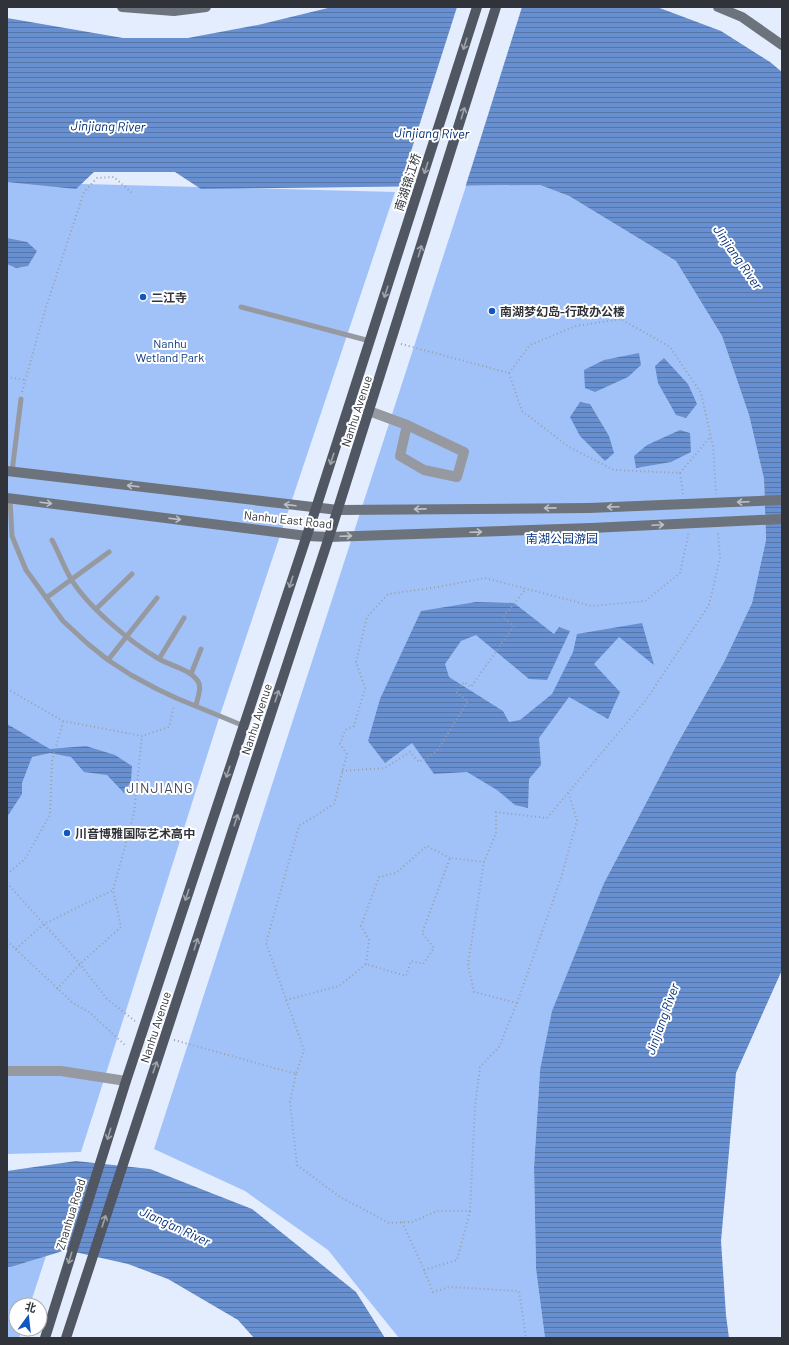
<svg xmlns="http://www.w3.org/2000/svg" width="789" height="1345" font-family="Barlow,'Noto Sans SC',sans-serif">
	<defs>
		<pattern id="water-rules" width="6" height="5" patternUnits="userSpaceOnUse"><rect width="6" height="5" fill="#688fcf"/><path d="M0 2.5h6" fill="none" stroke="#5676a9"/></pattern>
	</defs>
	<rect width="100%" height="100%" fill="#e3edfd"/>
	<path fill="#a1c2f9" d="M7,182L395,192L220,715L81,1152L7,1154Z
		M540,185L569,196L676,261L722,336L749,415L764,479L766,540L752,603L724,662L676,746L604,883L540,1070L534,1167L536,1269L545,1338H399L328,1250L245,1191L154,1149L466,186Z
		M46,1256L30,1305H16V1329H22L19,1338H7V1267H11Z"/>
	<path fill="url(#water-rules)" d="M332,7H657L721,31L770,62L782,72V970L736,1073L721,1241L726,1315L729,1338H545L536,1269L534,1167L540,1070L552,1011L604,883L676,746L724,662L752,603L766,540L764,479L749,415L722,336L676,261L569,196L540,185L201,189L175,172H94L76,189L7,182V18L123,38H188L258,25Z
		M7,238L27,242L37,251L28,266L16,268L7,264Z
		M639,353L641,365L628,377L595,392L585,388L584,370L604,360Z
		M664,358L688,384L697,404L686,418L676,415L658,383L655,366Z
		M580,402L590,404L609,436L614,453L605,461L580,436L570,417Z
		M680,430L690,433L691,452L671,462L636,468L634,456L647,445Z
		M476,602L514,603L554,634L559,627L570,631L547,680L529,679L476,635L461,641L445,664L449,677L503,711L509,722L520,720L552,694L573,652L577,634L642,623L654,665L619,637L594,664L620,692L608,719L569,697L539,738L541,765L529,779L528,808L515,805L497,790L467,772L434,774L412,743L385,763L368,741L380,699L421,611Z
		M7,724L50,749L86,746L115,755L132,766L131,781L124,793L107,775L84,772L71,757L50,753L32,757L22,783V794L7,817Z
		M76,1161L150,1169L252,1209L356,1292L385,1338H254L238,1320L168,1279L128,1264L66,1250L11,1267H7V1171Z"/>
	<path fill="#e3edfd" d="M457,7H522L465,188L399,189Z"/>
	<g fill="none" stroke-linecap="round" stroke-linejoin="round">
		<path stroke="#979faa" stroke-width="2" stroke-dasharray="1 3" stroke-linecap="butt" d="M401,344L509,373L522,411L569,447L614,470L680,473L683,494
			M509,373L530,345L576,326L621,319L670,347L701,393L713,446L716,494
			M7,377L25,380
			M22,392L45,310L84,192L97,178L114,177L132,193
			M680,473L711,436
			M7,689L63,721L142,736L169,727L174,706
			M342,771L385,768L410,752L419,762L437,751L468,701L456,692L464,682L471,687L514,626L503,617L526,589
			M7,874L25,859L50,815L52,761L63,722
			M7,883L80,964L107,999L135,1021
			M7,941L73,1003L89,1012L126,1046
			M16,949L44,924L113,890
			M366,964L369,940L361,926L379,877L396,873L427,846L450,858
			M57,989L80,964L121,927L113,890L134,813L142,736
			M286,1000L339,986L366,964L406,976L411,961L423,964L434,948L422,933L450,858L484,862
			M517,1003L561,878L577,820L568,792
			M174,1040L296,1074L304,1050L266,943L299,826L334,804L347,754L340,744L345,730L354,726L365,688L356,662L367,617L388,594L438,587L485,578L592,606L645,601L680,573L688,536V532
			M296,1074L290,1102L297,1165L340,1197L389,1223L412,1222L437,1211H470L475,1106L480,1067L499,1047L517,1003L474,992L468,964L484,862L496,833V812L547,818L646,700L709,605L720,558L718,532
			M402,1222L422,1265L433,1292L450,1287L519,1291L526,1338
			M424,1270L457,1260L470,1211"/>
		<path stroke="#969aa0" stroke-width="5" d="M241,307L370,341
			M12,472L21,399
			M10,499L12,536L26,570L63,621L88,644L108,660L131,675L157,689L176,698L244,726
			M52,540C59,553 64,567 71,579C89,608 130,642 159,659C171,666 189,669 197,680C203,687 197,698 196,706
			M46,598L109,552
			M96,609L132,574
			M159,659L184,618
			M108,660L157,598
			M191,674L201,649"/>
		<path stroke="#969aa0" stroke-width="10" d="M369,411L407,425L464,452L457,477L424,470L400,456L407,425
			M7,1071H61L126,1081"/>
		<path stroke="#6d737c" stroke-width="10" d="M122,7L174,11L206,7
			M718,7L742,17L782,45
			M7,471L338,510L589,508
			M7,498L307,536L329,537L591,528"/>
		<path stroke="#505762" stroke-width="10" d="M45,1338L126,1081L316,508L477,7
			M66,1338L329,537L496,7"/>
		<path stroke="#6d737c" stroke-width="10" d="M589,508L782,500
			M591,528L782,519"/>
	</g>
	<defs><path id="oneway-shaft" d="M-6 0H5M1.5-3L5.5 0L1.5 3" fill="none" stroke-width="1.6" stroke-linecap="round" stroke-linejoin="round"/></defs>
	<g stroke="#9fa3a9">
		<use href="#oneway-shaft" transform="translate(465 44) rotate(108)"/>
		<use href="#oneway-shaft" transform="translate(463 113) rotate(-73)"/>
		<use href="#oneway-shaft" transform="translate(426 168) rotate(108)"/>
		<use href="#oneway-shaft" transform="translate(420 251) rotate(-73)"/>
		<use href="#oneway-shaft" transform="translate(386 292) rotate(108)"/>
		<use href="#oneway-shaft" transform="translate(332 459) rotate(108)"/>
		<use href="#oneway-shaft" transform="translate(291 582) rotate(108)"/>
		<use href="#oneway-shaft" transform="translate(277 696) rotate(-72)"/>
		<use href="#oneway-shaft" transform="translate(228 772) rotate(108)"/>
		<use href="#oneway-shaft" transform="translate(236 820) rotate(-72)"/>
		<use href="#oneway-shaft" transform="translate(187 895) rotate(108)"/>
		<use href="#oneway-shaft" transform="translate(196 944) rotate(-72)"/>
		<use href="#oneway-shaft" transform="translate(155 1067) rotate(-71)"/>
		<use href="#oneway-shaft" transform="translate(109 1134) rotate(107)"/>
		<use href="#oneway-shaft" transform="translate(104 1221) rotate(-72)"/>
		<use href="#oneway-shaft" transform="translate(70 1258) rotate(107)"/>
	</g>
	<g stroke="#bdc0c4">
		<use href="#oneway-shaft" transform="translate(133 486) rotate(-173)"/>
		<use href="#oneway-shaft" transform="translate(743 502) rotate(178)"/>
		<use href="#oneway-shaft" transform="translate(46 503) rotate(7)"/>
		<use href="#oneway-shaft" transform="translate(290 505) rotate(-173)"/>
		<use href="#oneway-shaft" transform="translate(613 507) rotate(178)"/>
		<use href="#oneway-shaft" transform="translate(550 508) rotate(179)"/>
		<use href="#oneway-shaft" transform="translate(420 509) rotate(179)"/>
		<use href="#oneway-shaft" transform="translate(175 519) rotate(7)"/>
		<use href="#oneway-shaft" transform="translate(658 525) rotate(-3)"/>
		<use href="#oneway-shaft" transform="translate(476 532) rotate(-2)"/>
		<use href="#oneway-shaft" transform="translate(346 536) rotate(-2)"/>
	</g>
	<g fill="#1155c0" stroke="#fff" stroke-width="1.5">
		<circle cx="143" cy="297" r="4"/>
		<circle cx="492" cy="311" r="4"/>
		<circle cx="67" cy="833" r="4"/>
	</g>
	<g text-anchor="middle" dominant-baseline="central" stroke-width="4" stroke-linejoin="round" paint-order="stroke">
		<g font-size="12" fill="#30343a" stroke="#fff">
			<text transform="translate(407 182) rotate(-72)">南湖锦江桥</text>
			<text transform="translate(356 411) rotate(-72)">Nanhu Avenue</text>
			<text transform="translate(288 519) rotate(6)">Nanhu East Road</text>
			<text transform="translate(256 719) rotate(-72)">Nanhu Avenue</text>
			<text transform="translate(155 1027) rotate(-72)">Nanhu Avenue</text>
			<text transform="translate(70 1214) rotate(-73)">Zhanhua Road</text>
		</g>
		<g font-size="12" font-weight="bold" fill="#30343a" stroke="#fff" text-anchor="start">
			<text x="151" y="297">二江寺</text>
			<text x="500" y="311">南湖梦幻岛-行政办公楼</text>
			<text x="75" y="833">川音博雅国际艺术高中</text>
		</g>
		<g font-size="12" fill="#083782" stroke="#fff">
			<text x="170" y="343">Nanhu<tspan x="170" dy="14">Wetland Park</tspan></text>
			<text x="562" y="538">南湖公园游园</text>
		</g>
		<g font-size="13" font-style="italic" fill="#002d77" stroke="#fff">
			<text transform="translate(108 126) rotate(1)">Jinjiang River</text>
			<text transform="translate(432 133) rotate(1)">Jinjiang River</text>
			<text transform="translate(738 257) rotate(55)">Jinjiang River</text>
			<text transform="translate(662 1019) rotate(-70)">Jinjiang River</text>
			<text transform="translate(175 1226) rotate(25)">Jiang'an River</text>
		</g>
		<g font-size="14" letter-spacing="1" fill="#434b58" stroke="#fff">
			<text x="160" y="787">JINJIANG</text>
		</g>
	</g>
	<rect width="789" height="1345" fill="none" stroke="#30343a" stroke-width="16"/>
	<g transform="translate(28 1317) rotate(15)"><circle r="19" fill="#ffffff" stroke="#acaeb0"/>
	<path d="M0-3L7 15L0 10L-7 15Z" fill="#1155c0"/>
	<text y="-6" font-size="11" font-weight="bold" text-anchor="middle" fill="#30343a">北</text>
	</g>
</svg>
